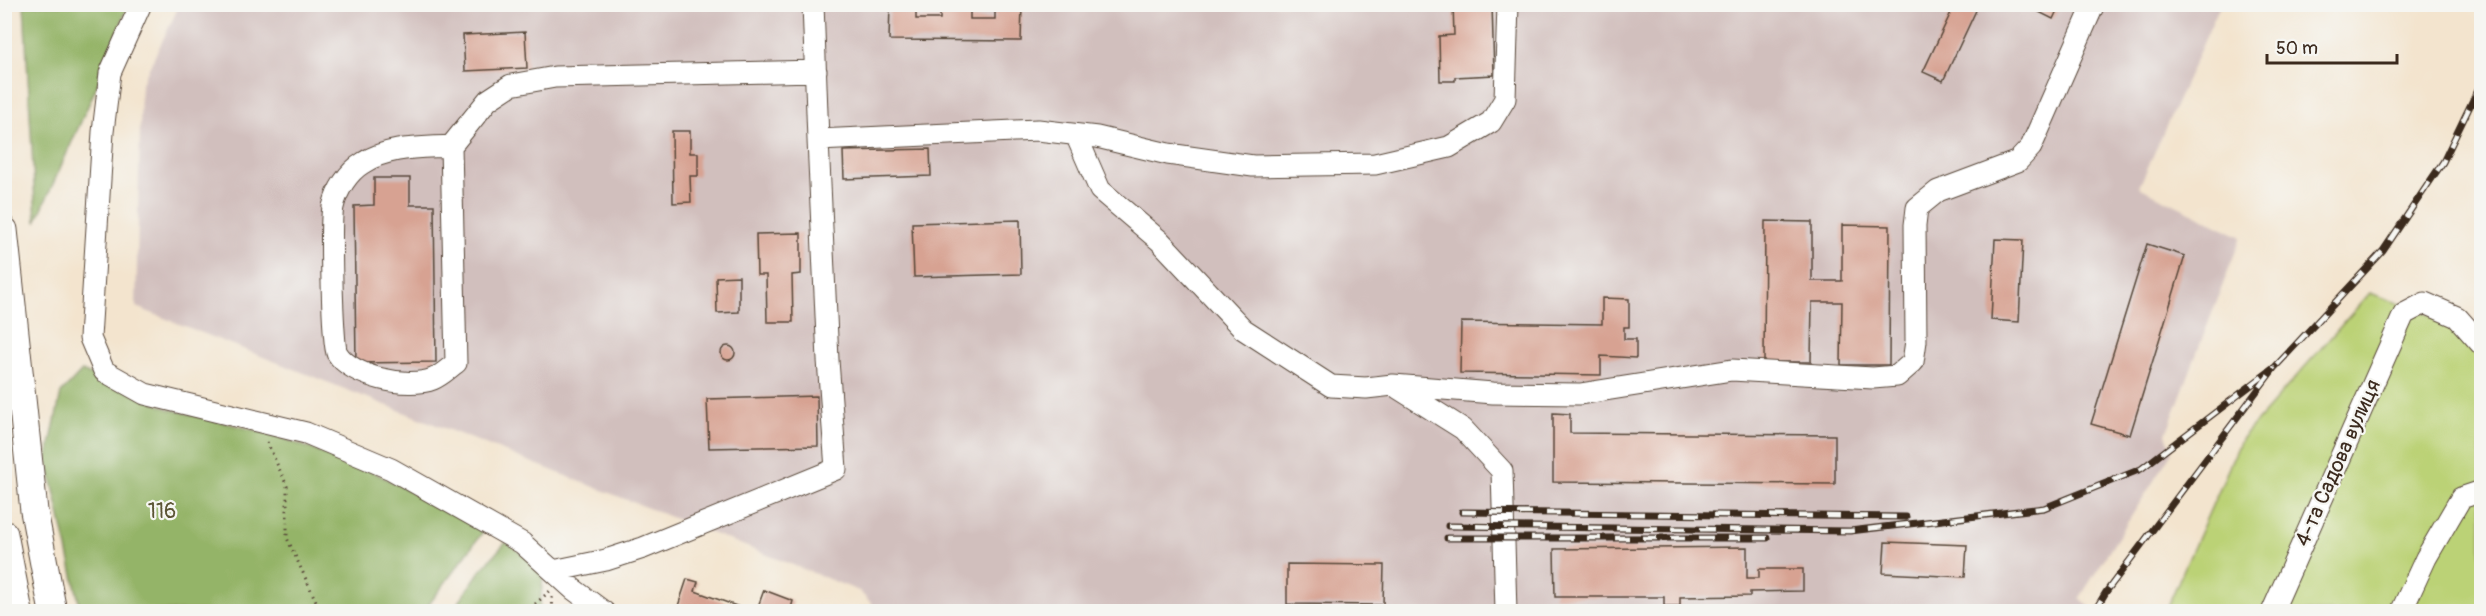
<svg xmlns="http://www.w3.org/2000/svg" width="2486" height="616" font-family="Pangolin,sans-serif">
	<rect width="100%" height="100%" fill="#f6f6f2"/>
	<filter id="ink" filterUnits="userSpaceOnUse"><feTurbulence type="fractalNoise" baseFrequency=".0167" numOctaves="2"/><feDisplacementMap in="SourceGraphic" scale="12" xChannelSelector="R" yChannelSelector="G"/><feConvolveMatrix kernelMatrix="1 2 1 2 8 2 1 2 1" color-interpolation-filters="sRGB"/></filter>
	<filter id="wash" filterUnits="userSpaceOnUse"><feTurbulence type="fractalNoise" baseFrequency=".008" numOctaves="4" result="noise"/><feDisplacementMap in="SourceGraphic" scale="24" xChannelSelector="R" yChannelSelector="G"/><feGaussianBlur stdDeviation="1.35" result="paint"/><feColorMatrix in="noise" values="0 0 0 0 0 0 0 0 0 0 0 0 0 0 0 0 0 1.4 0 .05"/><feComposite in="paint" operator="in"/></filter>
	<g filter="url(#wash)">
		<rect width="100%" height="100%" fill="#f3e4ce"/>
		<path fill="#d1bfbd" d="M180,4L2220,5L2139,187L2241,237L2166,434L2172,452L2079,599L2090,606V612L879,611L859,591L136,307L141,85Z"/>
		<path fill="#bbd276" stroke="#7b7e4a" stroke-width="1.5" d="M2370,293L2481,333V611L2165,612L2242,438Z"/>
		<path fill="#94b467" stroke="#686f42" stroke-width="1.5" d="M24,5H128L101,77L36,222Z
			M82,371L169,409L274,435L371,471L485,529L424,611H81L47,459L61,393Z
			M506,542L544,570L539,611L452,612L480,571Z"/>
		<g id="blocks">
			<path fill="#d7a292" d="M890,4H916V19H940V6H970V19H995V5H1022L1021,41L889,40Z
				M1453,4H1492L1494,75L1455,77V81H1440L1439,36L1454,35Z
				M1955,4H1979L1943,81L1923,72Z
				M2031,4H2060L2053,19L2029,7Z
				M525,32L527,68L465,71L463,35Z
				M672,131H690V153H698V176H690L691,202L673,203Z
				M930,149L931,176L844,179L843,151Z
				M374,178H410V205H434L436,362L356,363L354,206L374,205Z
				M1020,220L1021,274L914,277L912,223Z
				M1765,221L1812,222V281H1842V225L1890,226L1889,365H1841L1842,302H1812L1811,362H1764Z
				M801,233V274L792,275L793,322H767L766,275H757L756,234Z
				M1995,239L2023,240L2019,322L1991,320Z
				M2147,244L2185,256L2130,435L2091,424Z
				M739,276V312L717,313L716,277Z
				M1602,298L1629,299V327H1624V339H1636V358L1601,356V375L1460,373L1461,322L1602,324Z
				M721 353a7 7 0 1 1 14 0a7 7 0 1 1-14 0Z
				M817,396L818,446L709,448L707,399Z
				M1553,413L1570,414V433L1835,435V484L1553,482Z
				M1885,542L1967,545L1965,577L1883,573Z
				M1747,547V578H1759V569H1803V591L1750,592V596L1680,597V606H1664V597H1555L1554,549Z
				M1287,564L1384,565L1383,605L1287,604Z
				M687,579L698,582L695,591L753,612H676Z
				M764,590L793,601L790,612H756Z"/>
		</g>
	</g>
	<g filter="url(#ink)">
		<use href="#blocks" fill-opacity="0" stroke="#574638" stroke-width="1.5"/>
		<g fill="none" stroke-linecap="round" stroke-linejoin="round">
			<g stroke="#574638" stroke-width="23">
				<path id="minor" d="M141,4L110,73L103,132L90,338L104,371L145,394L306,433L391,469L522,543L553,571L606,560L643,548L836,469L828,360L818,140L1038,130L1097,137L1168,154L1253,166L1375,164L1449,147L1491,122L1505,99L1508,4
					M813,4L818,140
					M1076,135L1100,190L1160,241L1243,329L1331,386L1366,388L1393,385L1493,393L1580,394L1732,370L1873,378L1897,376L1913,362L1916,341L1915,225L1917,208L1938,191L2018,161L2031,147L2094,4
					M451,146C422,148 388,146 363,163C348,172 337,190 333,207C330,222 332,343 337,353C351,377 408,389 433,379C441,376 449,368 456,363L451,146L488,100L511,85L555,77L816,71
					M1398,388L1463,429L1502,471L1506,612
					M553,571L573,589L604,612
					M2272,612L2404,314L2425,303L2457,317L2482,345
					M2401,612L2426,558L2461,498L2482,491"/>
			</g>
			<g stroke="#574638" stroke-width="29">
				<path id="major" d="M4,230L34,511L53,612
					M4,534L19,612"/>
			</g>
			<path stroke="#574638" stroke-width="3" stroke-dasharray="1.5 4.5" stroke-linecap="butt" d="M267,442L287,486V538L321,612
				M552,597L553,612
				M526,612L550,591"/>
			<use href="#minor" stroke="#fff" stroke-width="21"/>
			<use href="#major" stroke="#fff" stroke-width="27"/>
			<g stroke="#3b2a1e" stroke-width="7">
				<path id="rail" d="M1462,512L1906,517
					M1448,526L1850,531L2044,508L2141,469L2275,367
					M1447,538H1767
					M2094,612L2106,592L2275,367L2383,251L2443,162L2482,81"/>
			</g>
			<use href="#rail" stroke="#f6f6f2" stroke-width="4.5" stroke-dasharray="14" stroke-linecap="butt"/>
		</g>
	</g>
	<g text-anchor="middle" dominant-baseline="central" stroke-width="4.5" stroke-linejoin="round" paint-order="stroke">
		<g font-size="21" fill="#3b2a1e" stroke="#f6f6f2">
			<text transform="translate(2338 463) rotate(-66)">4-та Садова вулиця</text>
		</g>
		<g font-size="21" fill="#5b5434" stroke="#f6f6f2">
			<text x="162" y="511">116</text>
		</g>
	</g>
	<rect width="2486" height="616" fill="none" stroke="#f6f6f2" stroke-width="24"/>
	<path d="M2267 54v9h130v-9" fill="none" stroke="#3b2a1e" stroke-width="3"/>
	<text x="2276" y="54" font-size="18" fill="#3b2a1e" stroke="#f6f6f2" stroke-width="4.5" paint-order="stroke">50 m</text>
</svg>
